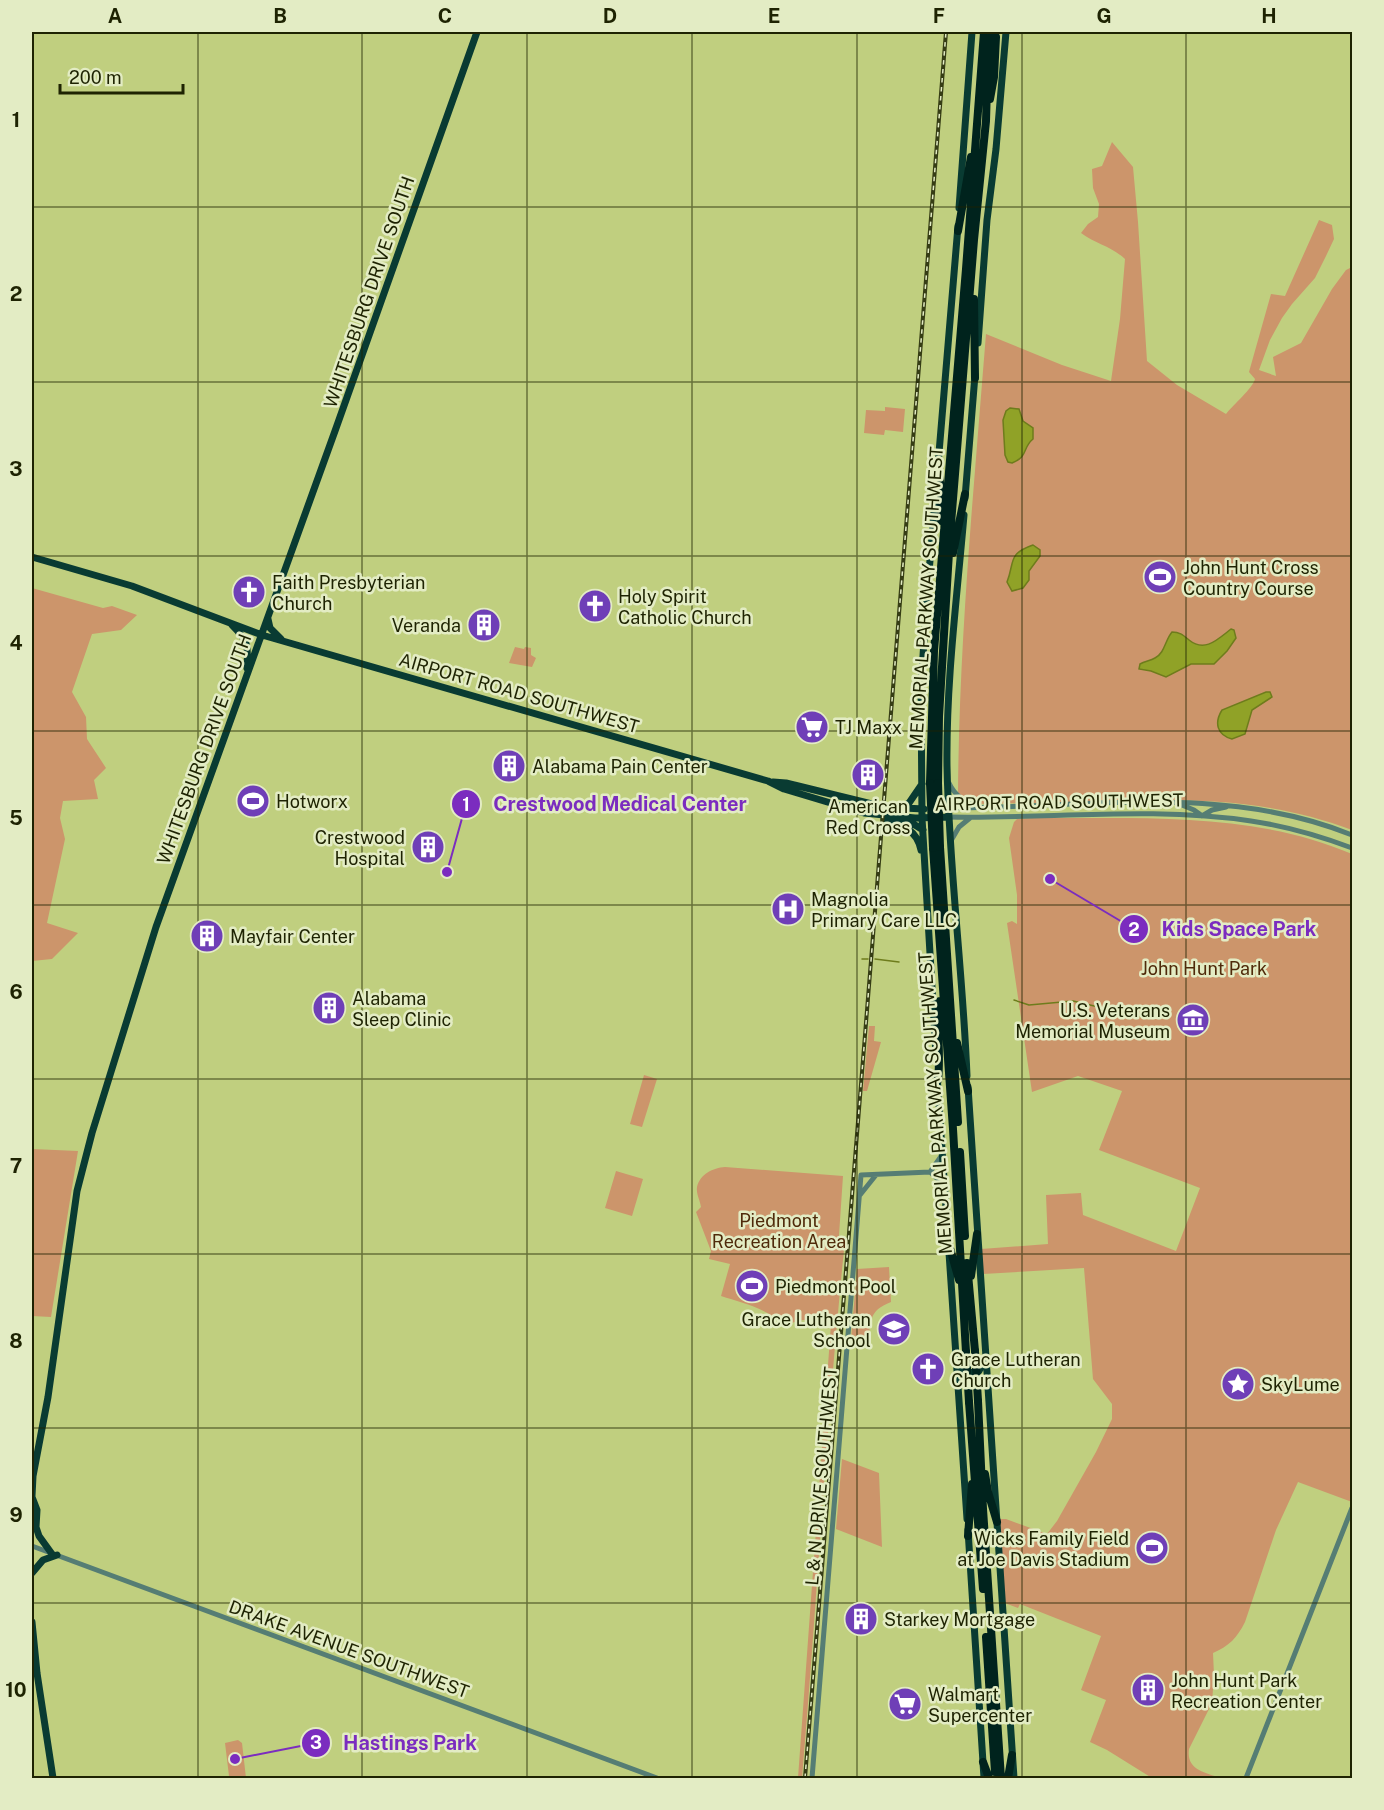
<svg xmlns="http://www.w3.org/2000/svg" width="1384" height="1810" font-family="'Public Sans',sans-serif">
	<rect width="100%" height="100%" fill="#c0cf7f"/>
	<path fill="#cc956b" d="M1112,142L1133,167L1138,222L1147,361L1177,385L1226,414C1233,405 1253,388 1255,379L1249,372L1271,294L1285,296L1319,220L1332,225L1334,239L1326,256L1315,278L1292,304L1282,318L1270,340L1259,370L1276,376L1273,357L1301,343L1332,289L1346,270L1352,267V830C1260,795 1174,799 1077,802C1044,803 1010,803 977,804L972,803L958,794C959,640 974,487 986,334L1062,365L1111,381L1120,319L1125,259C1111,246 1096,244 1081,233L1088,224L1098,217L1099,204L1093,188L1092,169L1102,166Z
		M885,407L905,409L903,432L885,430L884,435L864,433L866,410L885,411Z
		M32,588L103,608L112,606L137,615L121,630L92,634L72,692L86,717L87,739L106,768L94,780L98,799L63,801L60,818L65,839L47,923L78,933L52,959L32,961Z
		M515,647L524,649L525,647L531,648V655L536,658L532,667L509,663Z
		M1032,818C1140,819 1251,811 1352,854V1502L1298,1482L1276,1530L1245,1622C1237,1638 1229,1646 1213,1653L1214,1675L1212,1703L1189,1749C1186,1770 1205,1772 1220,1778H1152L1107,1750L1090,1742L1106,1700L1081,1690L1101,1636L1020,1604L1018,1608L1002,1602L996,1519H1006L1047,1534L1057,1521L1096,1452L1112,1419V1404L1093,1379L1084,1268L983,1274L981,1249L1048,1244L1046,1195L1081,1193L1083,1215L1176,1251L1200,1188L1099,1150L1122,1091L1078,1076L1032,1092L1007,923L1012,921L1017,924V895L1009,838L1014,822L1017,819Z
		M869,1026H875L874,1041L881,1042L867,1091H863Z
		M644,1075L657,1079L642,1127L630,1124Z
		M32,1149L78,1151L51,1317L32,1316Z
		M725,1167L843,1176L838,1250H844C826,1426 817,1602 802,1778H798L831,1324L803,1320L783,1325C767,1308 742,1303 721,1296L730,1264L709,1259L711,1251L696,1212L701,1207C700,1200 696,1194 697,1187C700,1174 713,1168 725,1167Z
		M616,1171L643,1179L632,1216L605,1208Z
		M889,1267L891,1302C868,1311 871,1321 868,1343L851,1339L857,1269Z
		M842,1459L879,1473L882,1547L836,1529Z
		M238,1740L242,1743L246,1778H231L229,1776L225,1743Z"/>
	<path fill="#90a227" stroke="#6e7c1c" stroke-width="1.5" d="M1010,408L1019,409L1023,421L1033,428V439C1022,448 1029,456 1012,463L1008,462L1005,455L1003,420L1006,411Z
		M1033,545L1040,550V556L1029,571V580L1023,588L1012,591L1007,582C1015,562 1007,554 1033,545Z
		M1231,629L1234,630L1236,638L1227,651L1214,664H1191L1166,677L1151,671L1139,669L1140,664C1145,661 1150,661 1155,658C1165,653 1165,640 1172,632C1180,632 1183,635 1189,640C1205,653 1218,639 1231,629Z
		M1266,692H1270L1272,697L1252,710L1245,734L1232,739C1217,735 1214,723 1222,710Z"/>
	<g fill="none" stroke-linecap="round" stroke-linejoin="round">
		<path stroke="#6e7c1c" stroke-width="1.5" d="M862,959H868
			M875,959L899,962
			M1014,1000L1029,1005L1073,1001L1141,1017L1152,1015"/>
		<path stroke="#557d74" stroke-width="5" d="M949,783C955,796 964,801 978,807
			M1177,803L1194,810L1201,815
			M949,808C1083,808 1224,783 1352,835
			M1202,816L1212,810L1226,807
			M949,817C1049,819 1152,806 1251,821C1285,826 1320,836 1352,848
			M952,839L959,827L970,818
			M930,1172L942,1155
			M860,1195L876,1175
			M32,1546L657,1778
			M812,1778L861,1175L930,1172L944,1185
			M1246,1778L1352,1508"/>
		<path stroke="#093b32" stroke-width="7" d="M959,208L972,32
			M978,343L987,220L996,149L1006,32
			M965,498L975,375
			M964,515C957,598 946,682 947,766C949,869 963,972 967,1076
			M32,557L132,586L262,635L768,781L784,789L864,813L915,818L949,817
			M268,619L270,628L281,639
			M232,625C249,642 248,645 247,668
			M773,782L786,783L884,807L924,809
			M900,809L909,803L922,784
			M884,819C902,824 917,830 921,850
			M900,821L915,825L923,830
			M936,1055L922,818L921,688L926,608L958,226
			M937,1075L967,1519
			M968,1087L1014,1778
			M958,1364L964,1372L970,1373L979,1371L984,1361
			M32,1496L33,1476L48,1397L77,1191L92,1133L156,927L335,431L477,32
			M32,1497L37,1510L36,1527L39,1536L52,1554
			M968,1530L984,1778
			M32,1573L43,1560L57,1555
			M32,1622L37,1673L53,1778"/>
		<path stroke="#00231d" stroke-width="8" d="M990,99L994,77L996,37
			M958,231L971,157
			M974,299L975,378
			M938,469L941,489V521
			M953,553L965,494
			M930,783L934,651L966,269L984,32
			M938,783L939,716L950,536L974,240L986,121L987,87L992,32
			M940,847L958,1122
			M933,848L953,1129L966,1352
			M957,1043L968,1091
			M938,1080C941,1054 936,1027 940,1001
			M960,1152L965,1236
			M948,1241L959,1280
			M967,1263L975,1351
			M971,1276L977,1234
			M978,1401L983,1509L1001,1778
			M969,1402L983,1589
			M985,1474L988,1492L997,1522
			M968,1536L972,1484
			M986,1637L995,1772
			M983,1762L989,1778
			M1008,1778L1012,1755"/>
		<g stroke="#363d15" stroke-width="4">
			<path id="rail" d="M805,1778L946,32"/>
		</g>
		<use href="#rail" stroke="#e3ecc4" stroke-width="1.5" stroke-dasharray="4.5" stroke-linecap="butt"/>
		<path stroke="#00231d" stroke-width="8" d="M930,783L933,848
			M938,783L940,847
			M975,1351L978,1401
			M966,1352L969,1402"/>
	</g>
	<path fill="none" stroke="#1e2302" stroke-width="1.5" stroke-opacity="0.55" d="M198,32V1778M362,32V1778M527,32V1778M692,32V1778M857,32V1778M1022,32V1778M1186,32V1778M32,207H1352M32,382H1352M32,556H1352M32,731H1352M32,905H1352M32,1079H1352M32,1254H1352M32,1428H1352M32,1603H1352"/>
	<defs>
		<g id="stadium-disc" transform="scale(1.725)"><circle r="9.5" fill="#6f3fb7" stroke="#e3ecc4"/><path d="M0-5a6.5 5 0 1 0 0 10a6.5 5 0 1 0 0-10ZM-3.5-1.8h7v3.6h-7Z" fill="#fff"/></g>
		<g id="church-disc" transform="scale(1.725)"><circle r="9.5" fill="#6f3fb7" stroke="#e3ecc4"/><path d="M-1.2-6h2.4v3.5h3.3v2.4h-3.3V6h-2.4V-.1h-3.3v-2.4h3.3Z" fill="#fff"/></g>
		<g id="building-disc" transform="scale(1.725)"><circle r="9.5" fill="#6f3fb7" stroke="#e3ecc4"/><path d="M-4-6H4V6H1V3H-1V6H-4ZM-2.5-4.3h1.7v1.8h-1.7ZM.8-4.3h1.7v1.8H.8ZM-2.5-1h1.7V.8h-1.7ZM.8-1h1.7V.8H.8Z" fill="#fff"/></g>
		<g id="supermarket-disc" transform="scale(1.725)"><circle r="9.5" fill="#6f3fb7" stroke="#e3ecc4"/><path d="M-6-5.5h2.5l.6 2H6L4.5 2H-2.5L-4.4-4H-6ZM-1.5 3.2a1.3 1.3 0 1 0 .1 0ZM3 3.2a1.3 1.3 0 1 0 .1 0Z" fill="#fff"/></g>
		<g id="hospital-disc" transform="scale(1.725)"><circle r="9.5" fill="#6f3fb7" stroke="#e3ecc4"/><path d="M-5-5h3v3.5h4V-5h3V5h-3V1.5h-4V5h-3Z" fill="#fff"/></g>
		<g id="museum-disc" transform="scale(1.725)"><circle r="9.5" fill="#6f3fb7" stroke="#e3ecc4"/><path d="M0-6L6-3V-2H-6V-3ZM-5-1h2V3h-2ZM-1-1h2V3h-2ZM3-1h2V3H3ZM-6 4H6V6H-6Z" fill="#fff"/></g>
		<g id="school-disc" transform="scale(1.725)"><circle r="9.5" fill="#6f3fb7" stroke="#e3ecc4"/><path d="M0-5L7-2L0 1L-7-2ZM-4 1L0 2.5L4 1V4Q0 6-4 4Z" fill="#fff"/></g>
		<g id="sight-disc" transform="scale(1.725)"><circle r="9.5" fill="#6f3fb7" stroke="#e3ecc4"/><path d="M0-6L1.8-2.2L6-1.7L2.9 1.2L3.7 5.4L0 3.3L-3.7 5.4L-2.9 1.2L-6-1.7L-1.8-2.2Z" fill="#fff"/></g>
	</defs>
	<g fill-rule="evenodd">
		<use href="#stadium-disc" x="1160" y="577"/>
		<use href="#church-disc" x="249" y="592"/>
		<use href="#church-disc" x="595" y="606"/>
		<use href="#building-disc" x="484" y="625"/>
		<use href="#supermarket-disc" x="812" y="727"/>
		<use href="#building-disc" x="509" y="766"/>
		<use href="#building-disc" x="868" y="775"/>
		<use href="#stadium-disc" x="253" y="801"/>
		<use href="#building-disc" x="428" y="847"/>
		<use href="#hospital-disc" x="788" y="909"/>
		<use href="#building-disc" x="207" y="936"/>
		<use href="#building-disc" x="329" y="1008"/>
		<use href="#museum-disc" x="1193" y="1020"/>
		<use href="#stadium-disc" x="752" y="1286"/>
		<use href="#school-disc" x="894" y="1329"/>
		<use href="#church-disc" x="928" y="1369"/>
		<use href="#sight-disc" x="1238" y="1384"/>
		<use href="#stadium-disc" x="1152" y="1548"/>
		<use href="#building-disc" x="861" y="1619"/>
		<use href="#building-disc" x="1148" y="1690"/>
		<use href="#supermarket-disc" x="905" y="1704"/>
	</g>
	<g text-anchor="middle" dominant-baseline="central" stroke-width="5" stroke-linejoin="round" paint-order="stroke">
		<g font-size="18" fill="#1e2302" stroke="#e3ecc4">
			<text transform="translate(369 292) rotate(-71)">WHITESBURG DRIVE SOUTH</text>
			<text transform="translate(926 598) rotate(-86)">MEMORIAL PARKWAY SOUTHWEST</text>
			<text transform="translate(519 693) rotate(16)">AIRPORT ROAD SOUTHWEST</text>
			<text transform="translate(204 749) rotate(-70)">WHITESBURG DRIVE SOUTH</text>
			<text transform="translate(1059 802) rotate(-1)">AIRPORT ROAD SOUTHWEST</text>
			<text transform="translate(935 1103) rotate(-94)">MEMORIAL PARKWAY SOUTHWEST</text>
			<text transform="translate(821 1476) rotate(-85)">L &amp; N DRIVE SOUTHWEST</text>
			<text transform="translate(349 1649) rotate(20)">DRAKE AVENUE SOUTHWEST</text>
		</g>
		<g font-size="18" fill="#1e2302" stroke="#e3ecc4" text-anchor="start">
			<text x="1183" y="567">John Hunt Cross<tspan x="1183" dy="21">Country Course</tspan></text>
			<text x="272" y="582">Faith Presbyterian<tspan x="272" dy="21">Church</tspan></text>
			<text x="618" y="596">Holy Spirit<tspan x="618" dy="21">Catholic Church</tspan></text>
			<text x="461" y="625" text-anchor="end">Veranda</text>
			<text x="835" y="727">TJ Maxx</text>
			<text x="532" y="766">Alabama Pain Center</text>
			<text x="276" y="801">Hotworx</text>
			<text x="868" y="806" text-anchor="middle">American<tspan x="868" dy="21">Red Cross</tspan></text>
			<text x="405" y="837" text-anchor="end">Crestwood<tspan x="405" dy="21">Hospital</tspan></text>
			<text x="811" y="899">Magnolia<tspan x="811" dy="21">Primary Care LLC</tspan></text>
			<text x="230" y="936">Mayfair Center</text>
			<text x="352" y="998">Alabama<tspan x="352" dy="21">Sleep Clinic</tspan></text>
			<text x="1170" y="1010" text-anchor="end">U.S. Veterans<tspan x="1170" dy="21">Memorial Museum</tspan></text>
			<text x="775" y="1286">Piedmont Pool</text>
			<text x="871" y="1319" text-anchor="end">Grace Lutheran<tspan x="871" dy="21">School</tspan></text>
			<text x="951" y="1359">Grace Lutheran<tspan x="951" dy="21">Church</tspan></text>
			<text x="1261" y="1384">SkyLume</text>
			<text x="1129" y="1538" text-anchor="end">Wicks Family Field<tspan x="1129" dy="21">at Joe Davis Stadium</tspan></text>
			<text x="884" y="1619">Starkey Mortgage</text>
			<text x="1171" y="1680">John Hunt Park<tspan x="1171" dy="21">Recreation Center</tspan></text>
			<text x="928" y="1694">Walmart<tspan x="928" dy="21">Supercenter</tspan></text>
		</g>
		<g font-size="18" fill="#4f2a0a" stroke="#e3ecc4">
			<text x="1204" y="968">John Hunt Park</text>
			<text x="779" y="1220">Piedmont<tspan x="779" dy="21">Recreation Area</tspan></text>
		</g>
	</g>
	<path fill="none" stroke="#7b2cbf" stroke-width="2" d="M447 872L466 804M1050 879L1134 929M235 1759L316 1743"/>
	<g fill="#7b2cbf" stroke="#e3ecc4" stroke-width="2">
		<circle cx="447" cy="872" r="6"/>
		<circle cx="1050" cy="879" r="6"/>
		<circle cx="235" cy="1759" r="6"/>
		<circle cx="466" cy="804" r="15"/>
		<circle cx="1134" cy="929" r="15"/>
		<circle cx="316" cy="1743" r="15"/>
	</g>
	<g font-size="18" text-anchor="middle" font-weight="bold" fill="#fff">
		<text x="466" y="811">1</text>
		<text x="1134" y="936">2</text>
		<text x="316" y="1749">3</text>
	</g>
	<g font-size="20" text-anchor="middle" font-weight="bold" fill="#7b2cbf" stroke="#e3ecc4" stroke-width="5" stroke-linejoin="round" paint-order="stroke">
		<text x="620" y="811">Crestwood Medical Center</text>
		<text x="1239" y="936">Kids Space Park</text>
		<text x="410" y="1750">Hastings Park</text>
	</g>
	<rect width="1384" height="1810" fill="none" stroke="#e3ecc4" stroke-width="66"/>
	<path d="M60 84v9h123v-9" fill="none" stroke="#1e2302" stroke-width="3"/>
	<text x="69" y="84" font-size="18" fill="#1e2302" stroke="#e3ecc4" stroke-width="4.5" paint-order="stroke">200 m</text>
	<rect x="33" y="33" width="1318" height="1744" fill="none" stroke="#1e2302" stroke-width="2"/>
	<g font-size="20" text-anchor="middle" font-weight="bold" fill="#1e2302">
		<text x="115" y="23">A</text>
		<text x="280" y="23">B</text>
		<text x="445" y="23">C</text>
		<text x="610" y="23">D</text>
		<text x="774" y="23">E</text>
		<text x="939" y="23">F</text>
		<text x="1104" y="23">G</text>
		<text x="1269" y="23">H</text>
		<text x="16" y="127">1</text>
		<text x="16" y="301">2</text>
		<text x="16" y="476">3</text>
		<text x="16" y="650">4</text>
		<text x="16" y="825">5</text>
		<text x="16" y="999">6</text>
		<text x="16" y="1173">7</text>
		<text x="16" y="1348">8</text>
		<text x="16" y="1522">9</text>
		<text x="16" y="1697">10</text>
	</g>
</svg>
